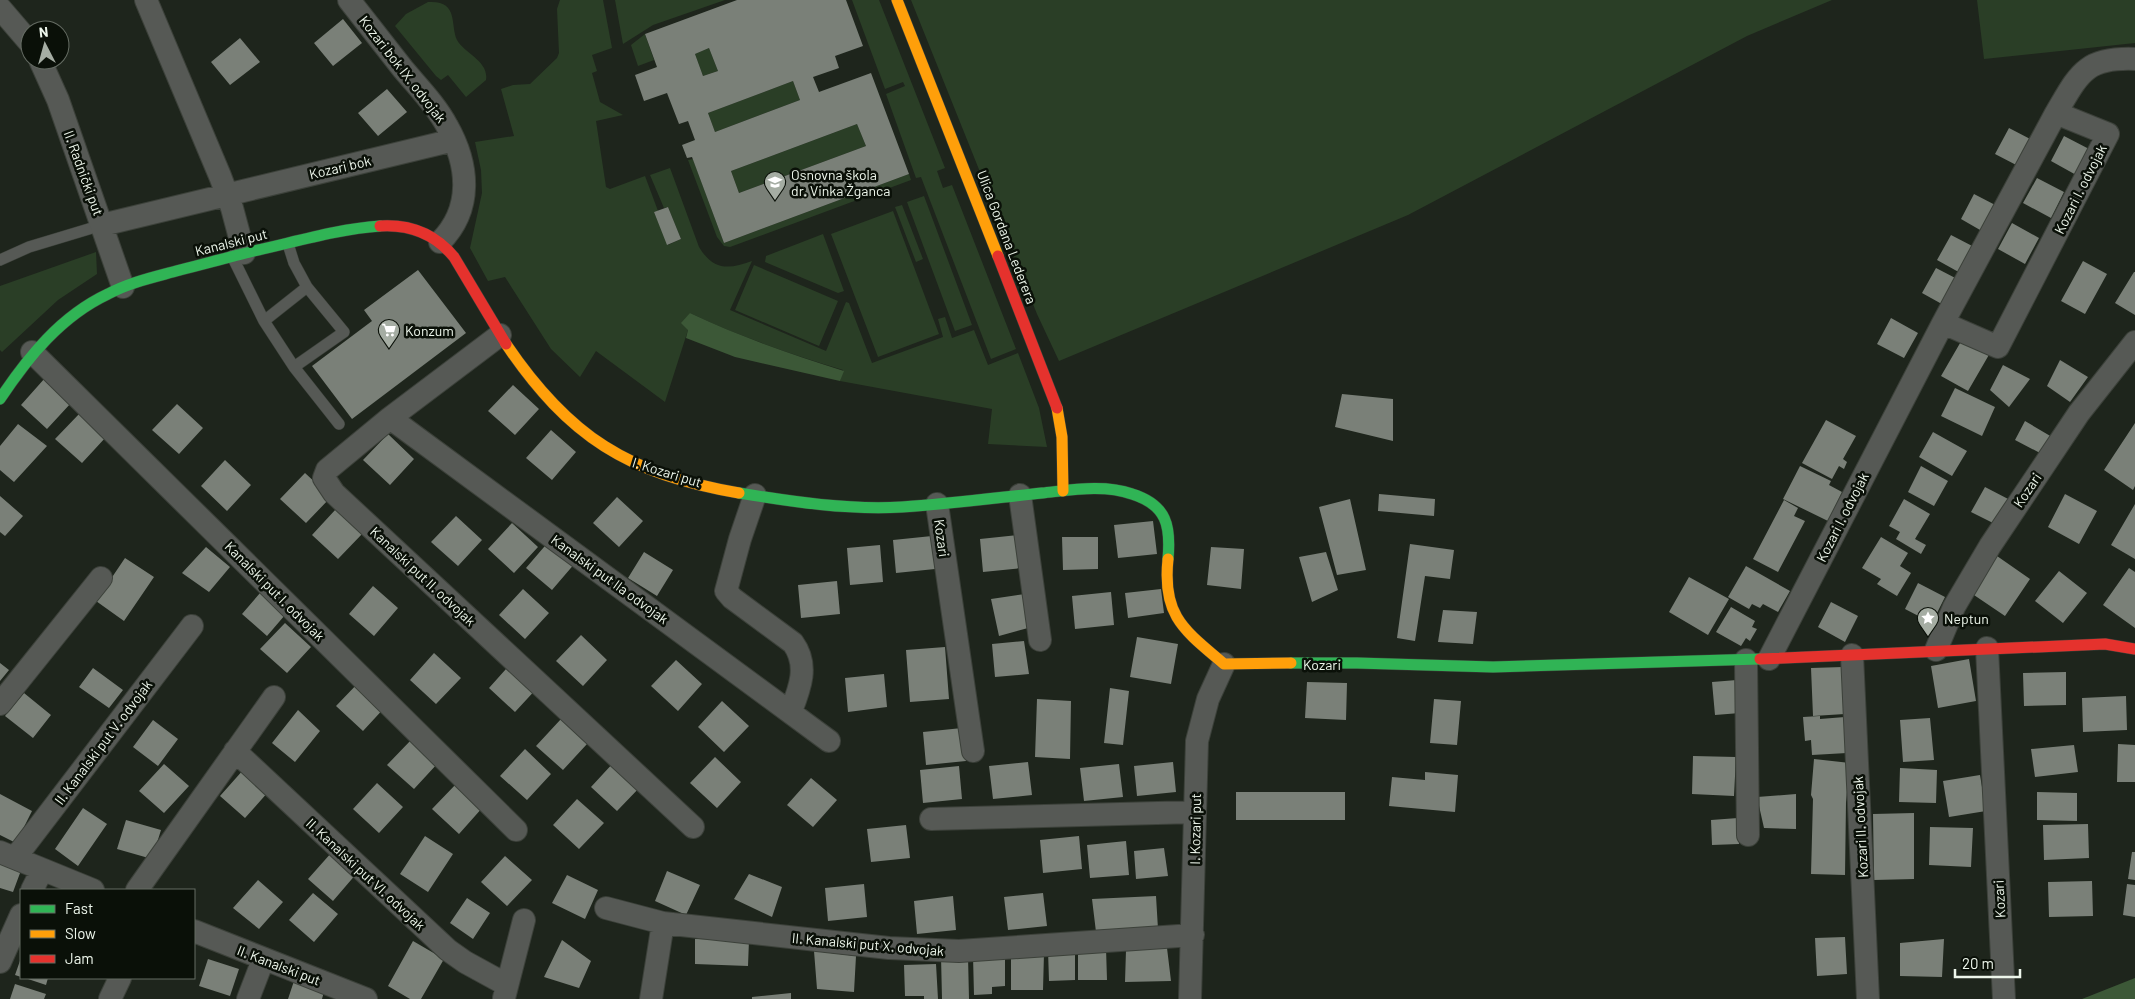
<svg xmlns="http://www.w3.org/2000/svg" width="2135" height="999" font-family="Barlow,sans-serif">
	<rect width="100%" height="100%" fill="#1e251c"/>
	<path fill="#2a3e26" d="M560,0H603L612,48L592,55L597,71L592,73L600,102L623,115L596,121L606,187L610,189L645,176L658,211L654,212L668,245L681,239L668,207L664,208L650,175L670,168L699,247C713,270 728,270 752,261L730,310L826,351L846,302L849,303L872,363L943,337L938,319L945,317L952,338L974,330L988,365L1018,353L1039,408L1047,447L988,444L992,409L840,381L843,370C791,354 740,337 690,313L688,330L665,402L596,351L580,377L551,349L505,277L488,281L470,248L482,193L481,170L475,142L514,136L501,89L513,85L530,84L557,58L559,53L557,9Z
		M615,0H725L653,25L623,44Z
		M852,0H879L945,168L937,171L943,188L952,185L1016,349L991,359L921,177L916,178L886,94L905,86L903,82L885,89Z
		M911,0H1832L1747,36L1408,215L1059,361L1037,314Z
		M1977,0H2135V43L1984,59Z
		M428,2C459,0 450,24 457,40C465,54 489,61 486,80L466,97L448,75L441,80L436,76L395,26L406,14Z
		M645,34L654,60L638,66L631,45Z
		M709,48L718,71L703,76L695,54Z
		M793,81L800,100L715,132L708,113Z
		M857,124L866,146L739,193L731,171Z
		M693,159L724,243L909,174L911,180L730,247L724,246L717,237L688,160Z
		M924,196L972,325L955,331L907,202Z
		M902,205L923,259L916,262L895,207Z
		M893,211L939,334L878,357L831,234Z
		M823,234L844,291L838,293L765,262L766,256Z
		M96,252L97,274L58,300L2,352L0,350V286Z
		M754,265L838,301L819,346L735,310Z"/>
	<path fill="#3c5837" d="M690,313C741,337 790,354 844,371L840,381L735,357L686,338L688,330L681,323Z
		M2135,978V999H2082Z"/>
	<path fill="#7a8078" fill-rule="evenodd" d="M737,0H846L863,46L835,56L839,68L813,77L819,92L871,73L909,174L724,243L692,157L687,158L682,145L695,140L688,121L679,124L667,93L644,101L635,75L657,67L645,34ZM709,48L718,71L703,76L695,54ZM793,81L800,100L715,132L708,113ZM857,124L866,146L739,193L731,171Z
		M343,19L362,43L333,66L314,43Z
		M240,38L260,62L230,85L211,62Z
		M387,89L407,112L378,136L358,113Z
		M2009,128L2036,142L2022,168L1995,154Z
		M2064,136L2091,150L2078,176L2051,161Z
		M2037,178L2064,192L2051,218L2023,203Z
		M1974,194L2001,208L1987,234L1961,219Z
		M668,207L681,239L667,245L654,212Z
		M2012,223L2039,238L2025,264L1998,249Z
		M1951,235L1978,249L1964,275L1937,260Z
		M2083,261L2107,274L2085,314L2061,301Z
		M1936,268L1963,282L1949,308L1922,293Z
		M418,270L466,333L352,419L312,366L372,321L364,310Z
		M2134,272H2135V315L2115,303Z
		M1891,318L1918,333L1904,358L1877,344Z
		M1963,338L1990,353L1968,391L1941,376Z
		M2060,360L2088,377L2070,402L2047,386Z
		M2003,365L2030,379L2009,407L1990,390Z
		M45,378L71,403L47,429L21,405Z
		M513,385L539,409L515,435L488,411Z
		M1955,388L1995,407L1982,436L1941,416Z
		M1342,394L1393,399V441L1335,427Z
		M177,404L203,428L179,454L152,430Z
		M80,413L106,437L82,463L55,439Z
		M1826,420L1856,436L1843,459L1847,462L1844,469L1839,466L1832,479L1802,463Z
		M2025,421L2052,437L2040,453L2015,440Z
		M2135,423V486L2133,490L2104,470Z
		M18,424L47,446L14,482L0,470V446Z
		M551,430L576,452L552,480L526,458Z
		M1933,432L1967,451L1952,476L1919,457Z
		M388,434L414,459L390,485L363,460Z
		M225,460L251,485L227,511L201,486Z
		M1800,466L1831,481L1829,485L1842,492L1828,521L1783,499Z
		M1921,466L1948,481L1934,506L1908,492Z
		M305,473L331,497L306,523L280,499Z
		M1985,487L2012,501L1999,526L1971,512Z
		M1379,494L1435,499L1434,516L1378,511Z
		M2065,494L2097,511L2079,544L2048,527Z
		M0,496L23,516L5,536L0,532Z
		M617,497L643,521L619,547L593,523Z
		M1350,499L1366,570L1337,575L1319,507Z
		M1904,499L1930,514L1915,539L1926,545L1921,554L1896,539L1900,532L1889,526Z
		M1784,500L1798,508L1794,516L1805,521L1778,572L1753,559Z
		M2135,504V559L2111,545Z
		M336,509L363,533L338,559L312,535Z
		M456,516L482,540L458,566L431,542Z
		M1153,521L1157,554L1118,558L1114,525Z
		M512,523L538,547L514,573L488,549Z
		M1019,535L1022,568L983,572L980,539Z
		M932,536L935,569L896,573L893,540Z
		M1062,537H1098V569L1063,570Z
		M1881,537L1908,553L1900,566L1911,573L1897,596L1877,584L1881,579L1862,568Z
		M550,540L576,562L552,590L526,568Z
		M1410,544L1454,550L1450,579L1425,576L1415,641L1397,638Z
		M880,545L883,582L850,585L847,548Z
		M206,547L230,567L209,592L182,573Z
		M1211,547L1244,549L1241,589L1207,585Z
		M644,552L673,570L657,596L628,578Z
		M1326,552L1338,590L1312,602L1299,557Z
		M1997,556L2030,579L2005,616L1971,593Z
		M125,558L154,577L124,621L96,601Z
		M1746,566L1790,591L1778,612L1763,604L1760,608L1752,604L1749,609L1728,597Z
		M2129,568L2135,572V628L2103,605Z
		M2059,571L2087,593L2063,623L2035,601Z
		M1689,577L1729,599L1708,635L1669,612Z
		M837,581L840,614L801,618L798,585Z
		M1918,583L1945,597L1932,623L1905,609Z
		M266,586L291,608L267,636L242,614Z
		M373,586L398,608L374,636L349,614Z
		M523,589L549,613L525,639L499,615Z
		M1161,589L1164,613L1128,618L1125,593Z
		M1111,592L1114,625L1075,629L1072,596Z
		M1025,594L1028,628L999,636L991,599Z
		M1831,602L1858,616L1845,642L1818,627Z
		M1731,607L1755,621L1752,627L1757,629L1750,641L1746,638L1741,646L1716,632Z
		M1443,610L1477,612L1473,644L1438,642Z
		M285,623L311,647L287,673L260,649Z
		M581,635L607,660L583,686L556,661Z
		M1137,637L1178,644L1171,684L1130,677Z
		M1024,641L1029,674L995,677L992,644Z
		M945,647L949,699L910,702L906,650Z
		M434,653L461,678L436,704L410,680Z
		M1969,659L1976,701L1938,708L1931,666Z
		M676,660L702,684L678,711L651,686Z
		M513,661L539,686L515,712L489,688Z
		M0,663L9,670L0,681Z
		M1843,667L1845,714L1813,716L1811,668Z
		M93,668L123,690L109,708L79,687Z
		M2066,672V705L2024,706L2023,673Z
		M884,674L887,707L848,712L845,678Z
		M361,680L387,705L363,731L336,706Z
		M1737,680L1740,713L1715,715L1712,682Z
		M1307,682L1347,683L1346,720L1305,718Z
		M1110,688L1129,691L1123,745L1104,743Z
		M24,693L51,715L33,738L5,716Z
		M2126,696L2127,730L2083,732L2082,698Z
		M1037,699L1071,701L1070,759L1035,757Z
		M1434,699L1461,701L1457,745L1430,743Z
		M722,701L749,726L724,752L698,727Z
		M298,710L320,731L295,762L272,743Z
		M1820,716V719L1845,717L1847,753L1812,755L1811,740L1805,741L1803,717Z
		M1930,718L1934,760L1903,762L1900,720Z
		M561,719L587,744L563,770L536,746Z
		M153,720L178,739L158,766L133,747Z
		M962,728L966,761L926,765L923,732Z
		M412,739L438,763L414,789L387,765Z
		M2118,744L2135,745V782H2117Z
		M2074,745L2078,772L2035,777L2031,749Z
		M525,749L551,774L527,800L500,776Z
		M1693,756L1736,757L1734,796L1692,794Z
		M715,757L741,782L717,808L690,783Z
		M1814,759L1850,763L1846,802L1845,875L1811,874L1813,799L1811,795Z
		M615,761L642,785L617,811L591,787Z
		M1028,762L1032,795L993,799L989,766Z
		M1173,762L1176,792L1137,796L1134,766Z
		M164,764L189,786L164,813L139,791Z
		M1119,764L1123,797L1084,801L1080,768Z
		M959,766L962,799L923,803L920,770Z
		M1900,768L1937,770L1936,803L1899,802Z
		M244,769L269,791L245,818L220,796Z
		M1425,772L1458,775L1455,812L1389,806L1392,777L1425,780Z
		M1980,775L1986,811L1949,817L1943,781Z
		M811,778L837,800L813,827L787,805Z
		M377,783L403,807L379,833L353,809Z
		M457,783L483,807L459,834L432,809Z
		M1236,792H1345V820H1236Z
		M2037,792L2077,793V821L2037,820Z
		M0,794L32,811L16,843L0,835Z
		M1796,794V829L1764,828L1757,797Z
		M577,799L604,823L579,849L553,825Z
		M83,808L107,824L78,866L55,849Z
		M1914,813V879L1874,880L1873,814Z
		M1738,818L1739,844L1712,845L1711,820Z
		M126,820L161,830L152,859L117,849Z
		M2088,824L2089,858L2044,860L2043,825Z
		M906,825L910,858L871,862L867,829Z
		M1930,827L1973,828L1971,867L1929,865Z
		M425,836L453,854L428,892L400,874Z
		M1079,836L1082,869L1043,873L1040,840Z
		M1126,841L1129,875L1090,878L1087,845Z
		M1164,848L1168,876L1136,879L1134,851Z
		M332,852L357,873L333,901L308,879Z
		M2132,852H2135V880L2128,879Z
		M505,856L532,880L507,906L481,882Z
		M0,857L23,865L13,892L0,888Z
		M667,871L700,885L686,915L655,901Z
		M749,874L782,887L772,917L734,899Z
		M567,875L598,890L585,919L552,903Z
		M258,880L283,902L259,929L233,908Z
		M2092,881L2093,916L2049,917L2048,882Z
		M864,884L867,917L828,921L825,888Z
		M2127,884L2135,885V917L2123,915Z
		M313,893L338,914L314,942L289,920Z
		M1043,893L1047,926L1008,930L1004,897Z
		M953,896L956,930L917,934L914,901Z
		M1156,896L1158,929L1096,932L1092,899Z
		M467,898L490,913L473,939L450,923Z
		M1845,937L1847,974L1817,976L1815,938Z
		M695,939L749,940L748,966L695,964Z
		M1944,939L1942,977L1900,976V943Z
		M562,940L591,961L579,988L544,977Z
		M413,941L444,959L421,999H410L388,986Z
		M1078,948H1106L1107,980H1078Z
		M1167,948L1171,981L1125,982L1126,950Z
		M1048,950H1075V980L1049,981Z
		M814,951L856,956L854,992L817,989Z
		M1011,953H1044L1043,990H1011Z
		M1005,955V986L992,987V994L974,995L973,956Z
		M941,956H968L969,999H942Z
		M21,958V977L15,975Z
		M208,959L239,969L230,996L199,986Z
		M936,964L938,999H924V996H905L904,965Z
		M25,978H48L46,985Z
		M295,978L325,988L322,999H288Z
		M15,984L46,994L44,999H10Z
		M791,993V999H752V997Z"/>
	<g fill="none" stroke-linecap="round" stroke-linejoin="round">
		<g stroke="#3c413a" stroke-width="12">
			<path id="lane" d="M288,244L294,263L307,287L344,332L294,367L264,321L307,287
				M232,256L264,321
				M0,260L29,247L102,225
				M294,367L339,424"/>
		</g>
		<g stroke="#3c413a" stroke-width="24">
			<path id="street" d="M146,0L220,176L232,208L244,253
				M349,0C367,23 385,46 403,69C418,87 436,105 447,126C469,165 473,209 440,242
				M0,8L30,43
				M40,60L58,100L123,287
				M2056,113C2079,74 2085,57 2135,59
				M102,225L454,140
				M500,335L390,418L327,470L324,478L334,493L693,827
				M32,352L516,830
				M390,418L829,741
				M755,495L740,539L726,591L732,598L793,643C809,665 800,688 791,711
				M1020,495L1040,640
				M937,504L973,751
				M1987,648L2004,999
				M1936,650L1954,607L1990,546L2079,413L2135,342
				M1852,655L1868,999
				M1769,659L1943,323L2056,113L2108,134L1998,347L1943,323
				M1746,660L1748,835
				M0,704L101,578
				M235,751L448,950L465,962L507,985
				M931,819L1195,812
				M0,852L93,890
				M15,858L192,626
				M32,890L42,870
				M137,890L274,697
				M606,908L663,923L889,948L959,951L1193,935
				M194,931L366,999
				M0,962L21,915
				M504,998L524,920
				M110,999L120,978
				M248,999L263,960
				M651,999L663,923
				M1190,999L1197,741L1208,699L1224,664"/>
		</g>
		<g stroke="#3c413a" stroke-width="12">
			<path id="fast" d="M0,399C28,357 61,316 108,294C130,282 155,277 180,270C204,264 229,257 254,251C295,242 338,229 380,226
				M739,493C794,502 847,510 902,507C949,504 995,498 1042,493C1071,490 1104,484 1132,494C1167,505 1171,526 1168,559
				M1291,663H1357L1493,667L1760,659"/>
		</g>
		<g stroke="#3c413a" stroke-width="12">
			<path id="slow" d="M897,0L998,256
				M506,344C569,437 628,474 739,493
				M1057,408L1062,437L1063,491
				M1168,559C1162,616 1184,630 1224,664L1291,663"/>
		</g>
		<g stroke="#3c413a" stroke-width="12">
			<path id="jam" d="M380,226C411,224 435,234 454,257L506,344
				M998,256L1057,408
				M1760,659L2105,644L2135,649"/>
		</g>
		<use href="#lane" stroke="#565955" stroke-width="11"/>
		<use href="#street" stroke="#565955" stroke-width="22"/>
		<use href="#fast" stroke="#30b455" stroke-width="11"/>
		<use href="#slow" stroke="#ff9f0a" stroke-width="11"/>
		<use href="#jam" stroke="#e5322d" stroke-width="11"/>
	</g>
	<defs>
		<g id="school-pin" transform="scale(1.125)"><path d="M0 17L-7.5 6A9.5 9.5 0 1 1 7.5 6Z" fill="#a5ada3" stroke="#0a1008"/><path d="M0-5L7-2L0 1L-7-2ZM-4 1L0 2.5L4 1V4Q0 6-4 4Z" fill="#fff"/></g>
		<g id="supermarket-pin" transform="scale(1.125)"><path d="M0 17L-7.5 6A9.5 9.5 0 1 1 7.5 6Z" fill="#a5ada3" stroke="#0a1008"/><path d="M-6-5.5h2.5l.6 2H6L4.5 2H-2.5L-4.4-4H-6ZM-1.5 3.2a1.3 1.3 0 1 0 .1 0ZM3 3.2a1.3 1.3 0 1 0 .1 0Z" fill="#fff"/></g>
		<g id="sight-pin" transform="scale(1.125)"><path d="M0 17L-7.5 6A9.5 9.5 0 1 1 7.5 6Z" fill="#a5ada3" stroke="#0a1008"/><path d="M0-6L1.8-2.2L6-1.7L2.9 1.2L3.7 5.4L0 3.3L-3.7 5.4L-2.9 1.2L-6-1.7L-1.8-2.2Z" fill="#fff"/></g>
	</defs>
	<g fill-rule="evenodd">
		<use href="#school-pin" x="775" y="182"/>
		<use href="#supermarket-pin" x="389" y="330"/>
		<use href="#sight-pin" x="1928" y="618"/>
	</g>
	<g text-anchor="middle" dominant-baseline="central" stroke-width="5" stroke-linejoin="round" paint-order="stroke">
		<g font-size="14" fill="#edf6eb" stroke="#0a1008">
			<text transform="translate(403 69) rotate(52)">Kozari bok IX. odvojak</text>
			<text transform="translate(340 167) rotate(-13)">Kozari bok</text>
			<text transform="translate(84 173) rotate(70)">II. Radnički put</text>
			<text transform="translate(2080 189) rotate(-63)">Kozari I. odvojak</text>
			<text transform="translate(1007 237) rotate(69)">Ulica Gordana Lederera</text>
			<text transform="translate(231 242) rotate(-14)">Kanalski put</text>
			<text transform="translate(667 472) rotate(17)">I. Kozari put</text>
			<text transform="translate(2027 490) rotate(-56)">Kozari</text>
			<text transform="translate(1842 517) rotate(-63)">Kozari I. odvojak</text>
			<text transform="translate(942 538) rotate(82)">Kozari</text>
			<text transform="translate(423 576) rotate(43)">Kanalski put II. odvojak</text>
			<text transform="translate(610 579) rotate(36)">Kanalski put IIa odvojak</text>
			<text transform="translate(275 591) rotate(45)">Kanalski put I. odvojak</text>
			<text x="1322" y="664">Kozari</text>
			<text transform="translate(103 742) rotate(-53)">II. Kanalski put V. odvojak</text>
			<text transform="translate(1860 827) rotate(-93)">Kozari II. odvojak</text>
			<text transform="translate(1195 829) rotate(-89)">I. Kozari put</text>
			<text transform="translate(366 874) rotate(43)">II. Kanalski put VI. odvojak</text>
			<text transform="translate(1999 899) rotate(-93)">Kozari</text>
			<text transform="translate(868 944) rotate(5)">II. Kanalski put X. odvojak</text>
			<text transform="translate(279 965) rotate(21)">II. Kanalski put</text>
		</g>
		<g font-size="14" fill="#edf6eb" stroke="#0a1008" text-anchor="start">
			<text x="791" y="174">Osnovna škola<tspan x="791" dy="16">dr. Vinka Žganca</tspan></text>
			<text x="405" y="330">Konzum</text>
			<text x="1944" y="618">Neptun</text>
		</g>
	</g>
	<rect x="20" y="889" width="175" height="90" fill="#0a1008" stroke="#656c63"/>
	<rect x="30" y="905" width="25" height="8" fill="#30b455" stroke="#656c63"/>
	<text x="65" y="914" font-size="15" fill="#edf6eb">Fast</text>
	<rect x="30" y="930" width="25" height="8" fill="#ff9f0a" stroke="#656c63"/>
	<text x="65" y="939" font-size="15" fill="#edf6eb">Slow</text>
	<rect x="30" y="955" width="25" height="8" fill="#e5322d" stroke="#656c63"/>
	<text x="65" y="964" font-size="15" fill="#edf6eb">Jam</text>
	<g transform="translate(45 45) rotate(354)"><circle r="24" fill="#0a1008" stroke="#656c63"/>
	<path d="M0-4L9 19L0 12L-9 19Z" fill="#a5ada3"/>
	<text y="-8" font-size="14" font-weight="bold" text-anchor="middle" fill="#edf6eb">N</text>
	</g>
	<path d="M1955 969v8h65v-8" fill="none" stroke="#edf6eb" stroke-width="2.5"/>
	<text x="1962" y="969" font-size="15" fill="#edf6eb" stroke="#0a1008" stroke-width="4" paint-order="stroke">20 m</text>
</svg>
